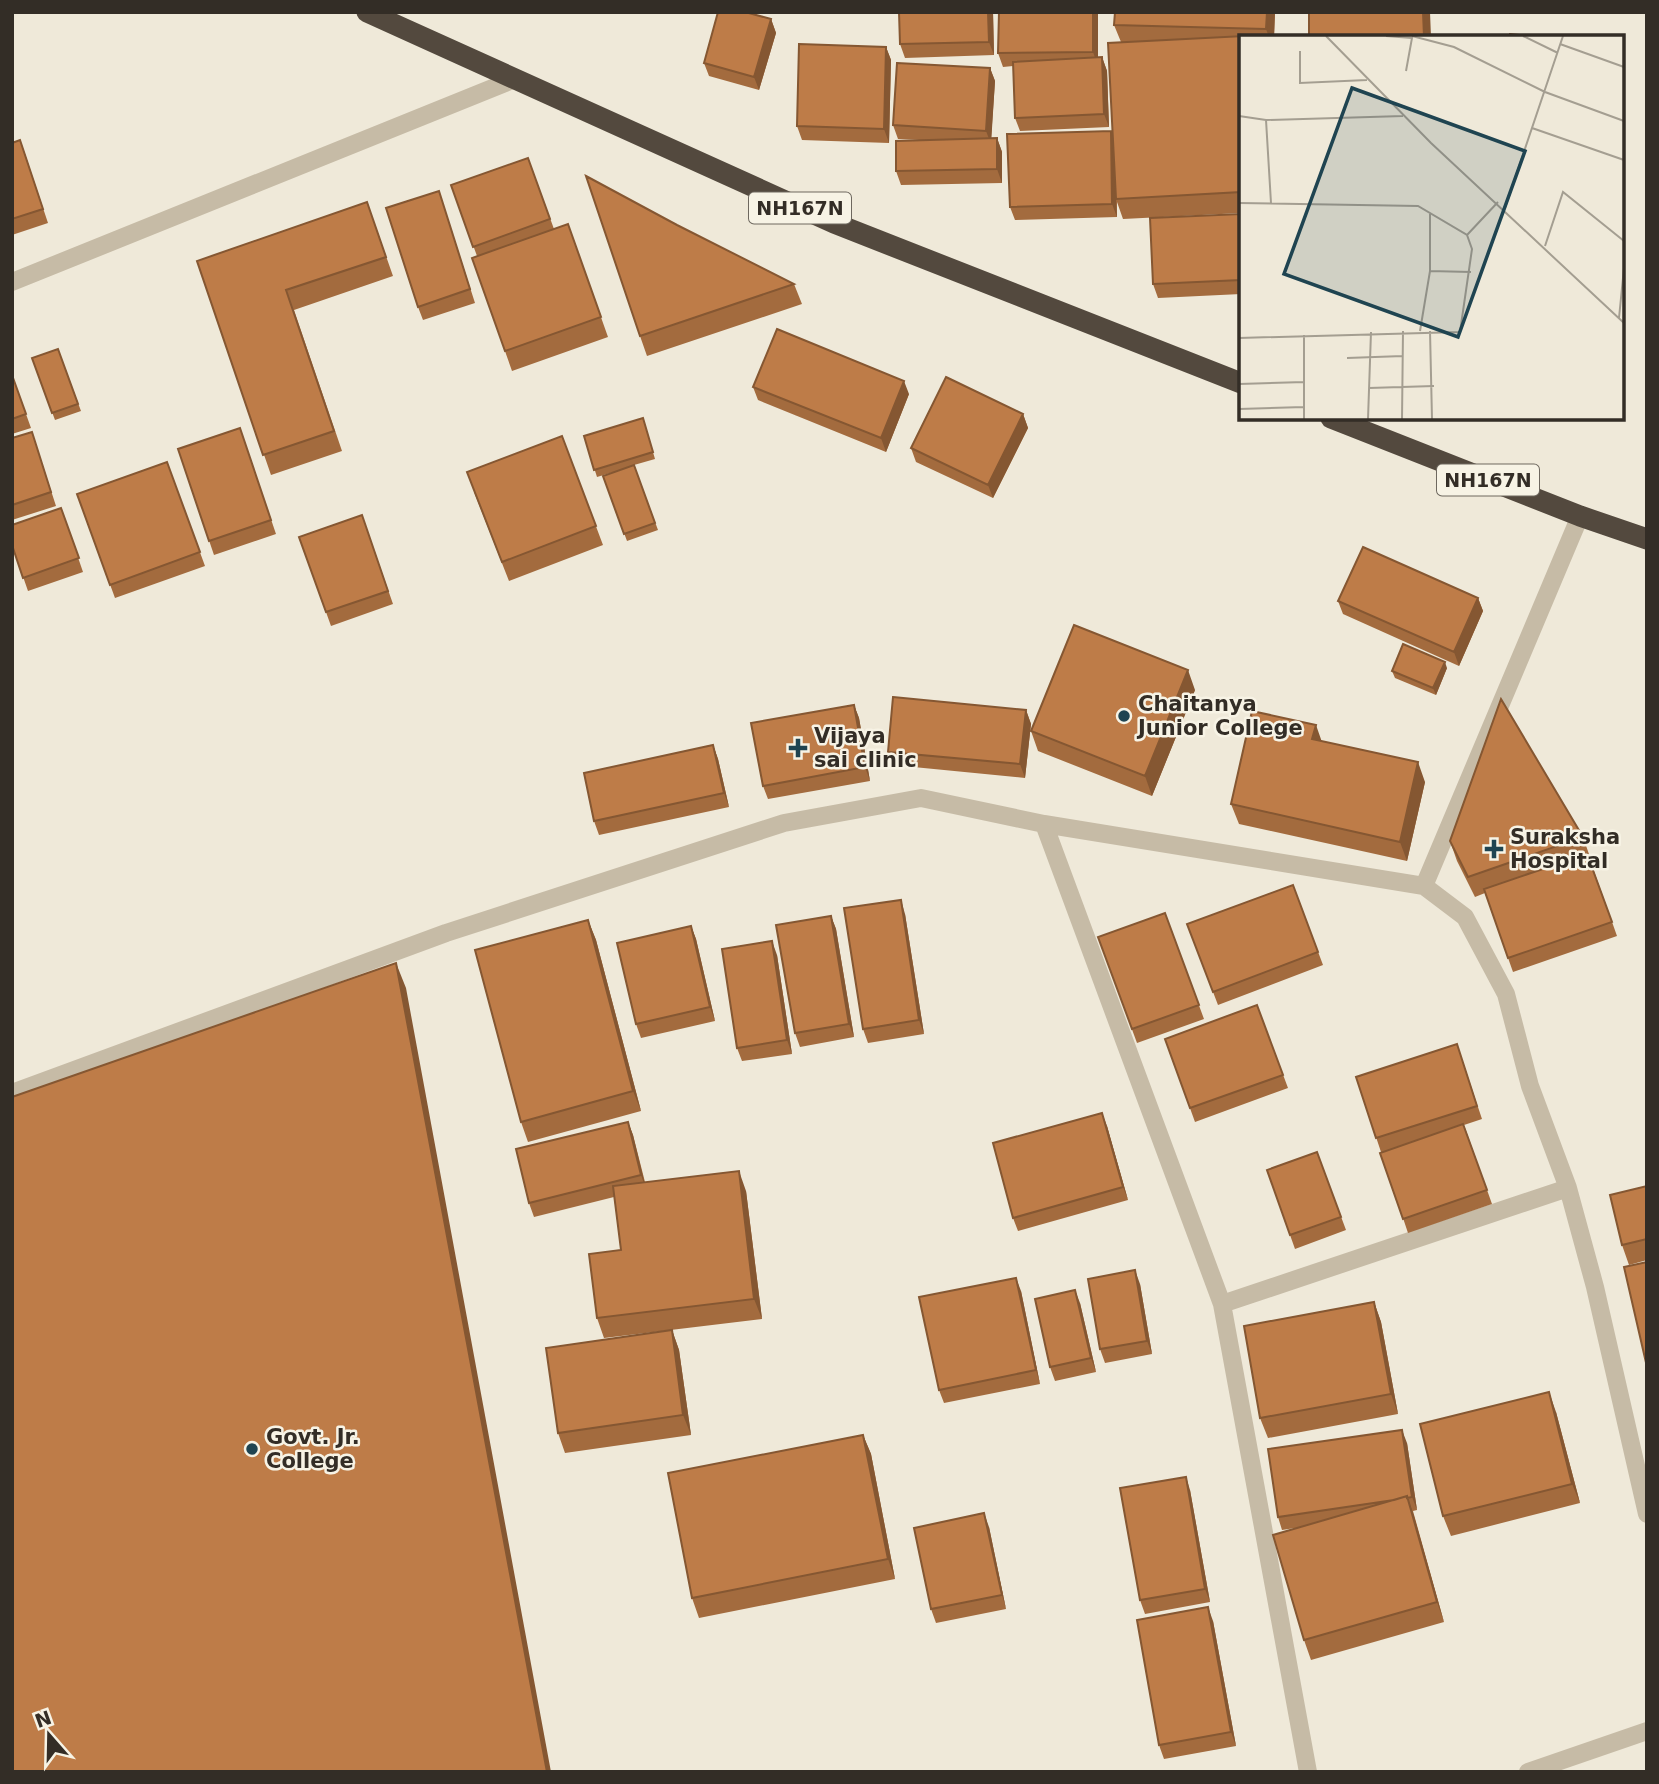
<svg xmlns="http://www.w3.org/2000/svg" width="1659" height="1784" font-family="'DejaVu Sans',sans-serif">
	<rect width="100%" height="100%" fill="#efe9d9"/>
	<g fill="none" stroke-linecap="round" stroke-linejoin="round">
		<path stroke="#c6bba6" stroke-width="18" d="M12,282L515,79
			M1044,824L1222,1304
			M1424,886L1580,516
			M12,1093L446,933L784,823L921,798L1044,824L1424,886L1465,917L1506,994L1530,1086L1568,1188L1595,1287L1647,1514
			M1308,1772L1222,1304L1568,1188
			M1528,1772L1647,1731"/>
		<path stroke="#53493e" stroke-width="21" d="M367,12L834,223L1241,383
			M1331,418L1580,516L1647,539"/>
	</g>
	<path fill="#a36b3e" d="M993,12L994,55L905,58L900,44Z
		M1098,12V57H1102L1107,71L1109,127L1020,131L1015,118L1013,66L1003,67L998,53Z
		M1115,12H1275L1274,37H1241V213L1123,219L1117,202V217L1015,220L1010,207L1113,137L1121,42L1114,25Z
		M771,19L776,33L759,90L709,76L704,63Z
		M886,47L891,60L889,143L802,140L797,126Z
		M990,68L995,81L991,139L997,138L1002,152V183L901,185L896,171L920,140L898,139L893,125Z
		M12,143L25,154L48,223L12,235Z
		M528,158L554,229L568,224L608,337L512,371L472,258L477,256L451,185Z
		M439,191L475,303L423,320L418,307Z
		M367,202L393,276L294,310L342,451L271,475L197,261Z
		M1241,214V294L1158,298L1153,284Z
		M794,284L802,304L647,356L640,336Z
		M58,349L81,411L55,420L32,358Z
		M12,375L31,428L12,434Z
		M753,387L909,394L886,452L758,400Z
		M1023,414L1028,428L993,498L916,462L911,448Z
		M643,418L655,459L634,465L658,530L627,541L603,476L617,471L597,477L584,436Z
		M240,428L276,534L214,555L178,449Z
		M32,432L56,506L12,520V438Z
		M562,436L603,545L509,581L474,492Z
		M167,462L205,566L115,598L77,494Z
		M61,508L83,572L28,591L12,545Z
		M362,515L393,604L331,626L299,537Z
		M1478,598L1483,611L1459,666L1343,614L1338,601Z
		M1447,668L1436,695L1395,678L1392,671Z
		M1195,690L1152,796L1038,751L1031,731Z
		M854,705L859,718L870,781L768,799L763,786Z
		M1026,710L1031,724L1025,778L893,765L888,752Z
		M1322,741L1425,782L1407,861L1239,824L1231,804Z
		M713,745L718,759L729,807L599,835L594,821Z
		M1583,837L1590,857H1589L1617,936L1513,972L1485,893L1475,897L1457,861L1450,841Z
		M1293,885L1323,965L1218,1005L1187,924Z
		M1165,913L1204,1019L1137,1043L1098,937Z
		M905,914L924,1034L868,1043L863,1029Z
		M831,916L836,929L854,1037L800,1047L795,1033Z
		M588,920L596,940L641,1111L528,1142L521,1122Z
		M691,926L696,939L715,1021L641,1038L636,1024Z
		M777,955L792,1054L742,1061L737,1048Z
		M1257,1005L1288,1088L1195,1122L1165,1039Z
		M1457,1044L1482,1119L1464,1125L1492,1204L1408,1233L1356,1077Z
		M628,1122L633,1135L645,1182L746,1191L762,1319L604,1338L597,1318L621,1250L614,1197L534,1217L529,1203Z
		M1107,1126L1128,1200L1018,1231L1013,1218Z
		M1317,1152L1346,1230L1295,1249L1267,1170Z
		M1647,1186V1260L1629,1265L1622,1245Z
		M1140,1284L1152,1354L1105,1363L1100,1349Z
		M1021,1291L1040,1384L944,1403L939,1390Z
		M1374,1302L1381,1322L1398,1414L1268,1438L1260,1418Z
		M1080,1303L1096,1372L1055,1381L1050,1367Z
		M672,1330L679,1350L691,1435L565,1453L558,1433Z
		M1556,1412L1580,1503L1451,1536L1443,1516Z
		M863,1435L871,1454L895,1579L699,1618L692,1598Z
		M1407,1443L1417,1510L1413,1511L1444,1622L1311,1660L1304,1640L1295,1528L1282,1530L1278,1517Z
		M1190,1490L1210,1602L1145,1614L1140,1600Z
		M989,1527L1006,1609L936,1623L931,1609Z
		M1213,1621L1236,1746L1164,1759L1159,1745Z"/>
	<path fill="#855732" d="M988,12H993L994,55L989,42Z
		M1093,12H1098V66L1093,52Z
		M1267,12H1275L1274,37H1269L1266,29Z
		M1423,12H1430L1431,37H1424Z
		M771,19L776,33L759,90L754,77Z
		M886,47L891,60L889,143L884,129Z
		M1102,57L1107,71L1109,127L1104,114Z
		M990,68L995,81L991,144L986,131Z
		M1111,131L1116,145V199L1117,217L1112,204Z
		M997,138L1002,152V183L997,169Z
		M904,381L909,394L886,452L881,438Z
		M1023,414L1028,428L993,498L988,485Z
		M1478,598L1483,611L1459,666L1454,652Z
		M1445,662L1447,668L1436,695L1433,688Z
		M1188,670L1195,690L1152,796L1145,776Z
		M854,705L859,718L870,781L865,767Z
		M1026,710L1031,724L1025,778L1020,764Z
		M1316,725L1323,745L1312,739Z
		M713,745L718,759L729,807L724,793Z
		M1418,762L1425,782L1407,861L1400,842Z
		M901,900L905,914L924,1034L919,1020Z
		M831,916L836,929L854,1037L849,1024Z
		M588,920L596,940L641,1111L633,1091Z
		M691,926L696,939L715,1021L710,1007Z
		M772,941L777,955L792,1054L787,1040Z
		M396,963L406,988L551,1772H547Z
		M1102,1113L1107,1126L1128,1200L1123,1187Z
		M628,1122L633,1135L646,1189L641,1175Z
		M739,1171L746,1191L762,1319L754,1299Z
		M1135,1270L1140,1284L1152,1354L1147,1341Z
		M1016,1278L1021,1291L1040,1384L1036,1370Z
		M1075,1290L1080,1303L1096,1372L1091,1358Z
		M1374,1302L1381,1322L1398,1414L1391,1394Z
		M672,1330L679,1350L691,1435L683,1415Z
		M1549,1392L1556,1412L1580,1503L1572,1484Z
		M1402,1430L1407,1443L1417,1510L1412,1497Z
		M863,1435L871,1454L895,1579L888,1559Z
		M1186,1477L1190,1490L1210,1602L1205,1589Z
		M1407,1496L1414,1516L1444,1622L1437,1602Z
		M984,1513L989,1527L1006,1609L1002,1595Z
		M1208,1607L1213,1621L1236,1746L1231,1732Z"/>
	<path fill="#be7c48" stroke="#855732" stroke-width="2" d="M718,12H745L771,19L754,77L704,63Z
		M899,12H988L989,42L900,44Z
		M999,12H1093V52L998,53Z
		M1115,12H1267L1266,29L1114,25Z
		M1309,12H1423L1424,37H1309Z
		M1510,34L1539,37H1510Z
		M1244,36V37H1241V192L1116,199L1108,43Z
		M799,44L886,47L884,129L797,126Z
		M1102,57L1104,114L1015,118L1013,62Z
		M897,63L990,68L986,131L893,125Z
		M1111,131L1112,204L1010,207L1007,134Z
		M997,138V169L896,171V141Z
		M20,140L43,209L12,219V143Z
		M528,158L550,219L473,247L451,185Z
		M586,176L677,225L794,284L640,336Z
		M439,191L470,289L418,307L386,208Z
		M367,202L386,257L286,290L334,431L263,455L197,261Z
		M1241,214V280L1153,284L1150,218Z
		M568,224L601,317L505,351L472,258Z
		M777,329L904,381L881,438L753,387Z
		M58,349L78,404L52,413L32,358Z
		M12,375L26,414L12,419Z
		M946,377L1023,414L988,485L911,448Z
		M643,418L653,452L594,470L584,436Z
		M240,428L271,520L209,541L178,449Z
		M32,432L51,492L12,505V438Z
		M562,436L596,526L502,562L467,472Z
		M167,462L200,552L110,585L77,494Z
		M634,465L655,523L624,534L603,476Z
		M61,508L79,558L23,578L12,545V525Z
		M362,515L388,591L326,612L299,537Z
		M1363,547L1478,598L1454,652L1338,601Z
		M1074,625L1188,670L1145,776L1031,731Z
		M1403,644L1445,662L1433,688L1392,671Z
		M893,697L1026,710L1020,764L888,752Z
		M1501,699L1583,837L1468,877L1450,841Z
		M854,705L865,767L763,786L751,723Z
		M1252,711L1316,725L1312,739L1418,762L1400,842L1231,804Z
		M713,745L724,793L594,821L584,773Z
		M1587,854L1612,922L1508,958L1484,889Z
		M1293,885L1318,952L1213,992L1187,924Z
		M901,900L919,1020L863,1029L844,908Z
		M1165,913L1199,1005L1132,1029L1098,937Z
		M831,916L849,1024L795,1033L776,925Z
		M588,920L633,1091L521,1122L475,950Z
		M691,926L710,1007L636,1024L617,943Z
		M772,941L787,1040L737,1048L722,949Z
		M396,963L547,1772H12V1097Z
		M1257,1005L1283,1075L1190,1108L1165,1039Z
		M1457,1044L1477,1106L1376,1138L1356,1077Z
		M1102,1113L1123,1187L1013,1218L993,1143Z
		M628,1122L641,1175L529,1203L516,1149Z
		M1463,1124L1487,1190L1403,1219L1380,1153Z
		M1317,1152L1341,1217L1290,1235L1267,1170Z
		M739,1171L754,1299L597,1318L589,1254L621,1250L613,1186Z
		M1647,1186V1239L1622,1245L1610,1195Z
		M1647,1262V1367L1624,1267Z
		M1135,1270L1147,1341L1100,1349L1088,1279Z
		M1016,1278L1036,1370L939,1390L919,1297Z
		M1075,1290L1091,1358L1050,1367L1035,1299Z
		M1374,1302L1391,1394L1260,1418L1244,1326Z
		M672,1330L683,1415L558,1433L546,1348Z
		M1549,1392L1572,1484L1443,1516L1420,1424Z
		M1402,1430L1412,1497L1407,1498V1496L1394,1500L1278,1517L1268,1449Z
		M863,1435L888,1559L692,1598L668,1473Z
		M1186,1477L1205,1589L1140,1600L1120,1488Z
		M1407,1496L1437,1602L1304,1640L1273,1535Z
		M984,1513L1002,1595L931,1609L914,1528Z
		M1208,1607L1231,1732L1159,1745L1137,1620Z"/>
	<g fill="#1f4451" stroke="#f7f3e5" stroke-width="2.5">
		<circle cx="1124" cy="716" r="7"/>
		<path d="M794.5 737.5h7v7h7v7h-7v7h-7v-7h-7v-7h7z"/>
		<path d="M1490.5 838.5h7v7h7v7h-7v7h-7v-7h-7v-7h7z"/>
		<circle cx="252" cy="1449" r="7"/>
	</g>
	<g text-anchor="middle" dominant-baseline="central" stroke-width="5" stroke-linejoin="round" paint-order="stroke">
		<g fill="#f7f3e5" stroke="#6e685f" stroke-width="2">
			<rect x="749" y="192.5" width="102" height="31" rx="5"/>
			<rect x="1437" y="464.5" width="102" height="31" rx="5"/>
		</g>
		<g font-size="19" font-weight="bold" fill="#332d26">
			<text x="800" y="208">NH167N</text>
			<text x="1488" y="480">NH167N</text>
		</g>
		<g font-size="21" font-weight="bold" fill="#332d26" stroke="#f7f3e5" text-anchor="start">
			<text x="1138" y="704">Chaitanya<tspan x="1138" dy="24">Junior College</tspan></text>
			<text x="814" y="736">Vijaya<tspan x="814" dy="24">sai clinic</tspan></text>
			<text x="1510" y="837">Suraksha<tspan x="1510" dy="24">Hospital</tspan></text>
			<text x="266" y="1437">Govt. Jr.<tspan x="266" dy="24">College</tspan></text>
		</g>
	</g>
	<g transform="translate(1239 35)">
		<rect width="385" height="385" fill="#efe9d9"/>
		<path fill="none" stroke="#a49e91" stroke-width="2" d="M87,1L192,108L385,288M147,1L173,3L167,36M173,1L215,12L306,57L385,86M284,1L319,18M321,9L385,32M61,16V48L128,45M0,81L27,85M293,93L385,125M0,168L179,171L228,200L233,214L221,297L0,303M32,168L27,85L164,81M266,173L324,1M191,179V236M228,200L259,167M306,211L324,157L385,206M380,283L385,233M181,296L191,236L232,237M191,296L193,384M108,323L164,321M0,349L65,347V300M130,353L195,351M0,374L65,372M65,384V347M129,384L132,297M163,384L164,296"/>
		<path fill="#1f4451" fill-opacity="0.15" stroke="#1f4451" stroke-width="3.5" d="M113,53L286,116L219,302L45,239Z"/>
		<rect width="385" height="385" fill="none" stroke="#332d26" stroke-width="3.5"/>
	</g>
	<rect width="1659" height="1784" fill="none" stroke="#332d26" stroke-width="28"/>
	<g transform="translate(49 1735) rotate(340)" stroke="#f7f3e5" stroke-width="5" paint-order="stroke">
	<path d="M0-5L12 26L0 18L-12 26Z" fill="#332d26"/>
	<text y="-10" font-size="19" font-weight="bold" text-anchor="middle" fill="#332d26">N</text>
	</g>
</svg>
